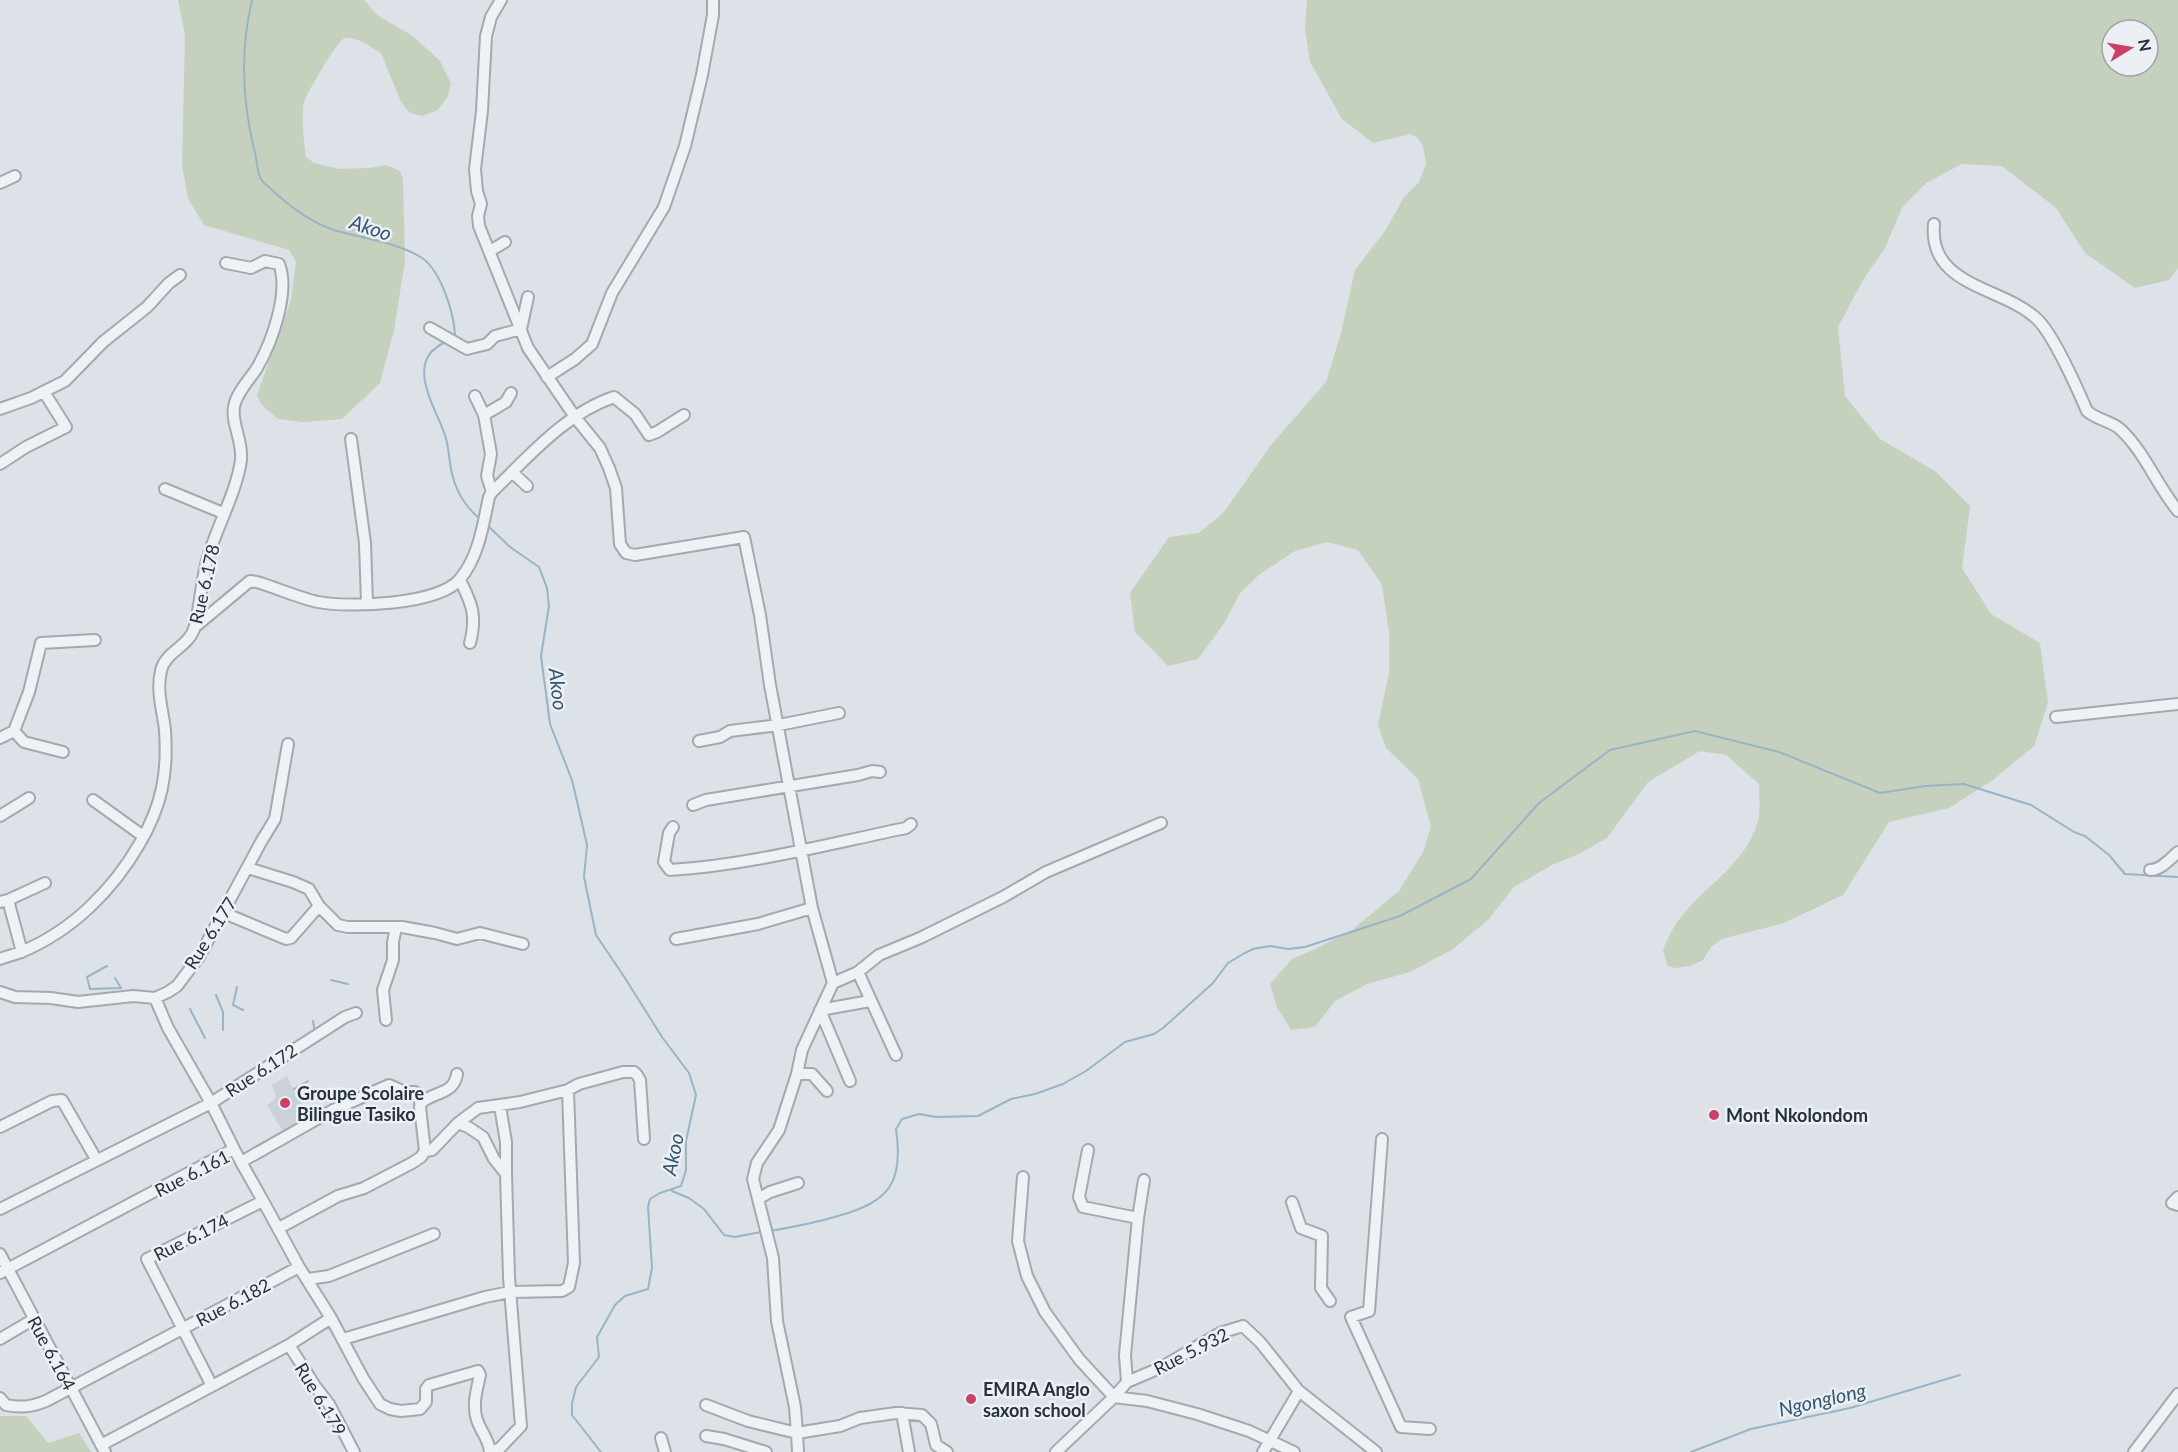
<svg xmlns="http://www.w3.org/2000/svg" width="2178" height="1452" font-family="Lato,sans-serif">
	<rect width="100%" height="100%" fill="#dce2e7"/>
	<path fill="#cad1d9" d="M287,1076L309,1119L284,1133L267,1105L276,1098L272,1085Z"/>
	<path fill="#c5d1bd" fill-rule="evenodd" d="M178,0H364L377,15L413,36L440,61L451,83L448,96L438,110L422,116L410,113L401,102L381,53C372,48 355,34 343,39C337,42 307,93 304,102C301,113 304,145 306,157L314,163L339,169L369,168L386,165L400,171L403,179L405,261L394,330L380,383L342,419L303,422L278,419L261,404L257,395L291,300L296,262L289,250L204,225L188,198L182,165L185,35Z
		M1307,0H2178V268L2169,280L2135,288L2085,253L2056,208L2002,166L1962,164L1926,183L1902,208L1885,248L1863,280L1838,327L1845,396L1880,439L1935,471L1970,506L1962,568L1991,614L2040,643L2048,703L2034,746L1993,780L1949,808L1889,822L1843,895L1784,923L1722,939L1711,947L1703,960L1690,966L1675,968L1668,966L1663,951C1668,937 1675,923 1686,911C1712,881 1746,862 1758,821C1761,811 1759,795 1759,784L1726,755L1700,751L1648,782L1607,838L1579,854L1552,865L1514,887L1488,920L1453,949L1410,972L1367,984L1335,1001L1315,1027L1291,1030L1277,1007L1270,984L1292,959L1313,950L1351,931L1399,891L1423,852L1431,827L1418,779L1386,748L1378,725L1389,673V633L1382,585L1358,550L1327,542L1295,551L1260,574L1240,593L1225,622L1198,659L1168,666L1135,632L1130,593L1169,537L1199,533L1224,512L1271,445L1326,382L1341,333L1355,270L1385,231L1404,197L1419,182L1426,164L1423,146L1418,138L1410,134L1373,143L1342,119L1310,62L1305,28ZM2112,30H2148V66H2112Z
		M0,1416H26L48,1443L79,1433L91,1452H0Z"/>
	<g fill="none" stroke-linecap="round" stroke-linejoin="round">
		<path stroke="#97b5c7" stroke-width="2" d="M252,0C240,51 242,102 255,153C257,161 257,172 261,179C263,183 268,186 271,189C289,206 307,220 331,229C358,238 398,242 422,258C441,271 454,313 455,335L453,338
			M446,342C403,360 435,406 445,435C448,444 449,454 450,463C453,486 462,504 480,519
			M486,524L510,547L539,567L547,588L549,606L541,656L550,724L572,780L579,810L587,845L584,877L596,935L625,978L662,1037L689,1073L696,1095L686,1141V1170L681,1186L660,1193L650,1199L648,1207L652,1268L648,1289L625,1296L615,1305L597,1337L599,1357L576,1387L572,1404V1415L601,1452
			M107,966L87,977L90,989L121,988L115,978
			M331,980L348,984
			M237,987L233,1005L243,1010
			M216,995L223,1012V1030
			M190,1009L205,1038
			M313,1021L315,1032
			M294,1089L308,1081
			M672,1191L689,1198L704,1209L724,1235L735,1237L761,1232
			M770,1231C793,1227 815,1223 838,1216C889,1202 904,1183 896,1129L902,1119L919,1114L936,1117L978,1116L1011,1099L1035,1094L1063,1084L1086,1071L1125,1042L1154,1034L1163,1028L1213,983L1228,963L1243,954L1253,949L1270,946L1288,949L1305,947L1400,916L1471,879L1539,803L1610,750L1695,731L1779,752L1880,793L1925,786L1964,784L2031,805L2074,832L2085,836L2109,855L2125,874L2178,877
			M1691,1452L1751,1429L1850,1408L1960,1375"/>
		<g stroke="#a2a9b1" stroke-width="14">
			<path id="minor" d="M501,0L491,17L486,36L482,111L475,169L477,191L481,204L478,216L479,226L528,348L575,417L600,448L609,468L616,488L620,544L626,553L635,555L744,537L760,615L770,685L812,908L833,983L802,1050L797,1074L779,1130L757,1163L753,1179L773,1258L777,1321L795,1407L797,1433L748,1421L706,1405
				M0,183L15,176
				M1934,224C1928,287 2002,286 2037,319C2053,334 2078,390 2087,411C2097,420 2111,421 2120,429C2145,452 2157,486 2178,511
				M490,251L505,242
				M430,328L467,349L487,344L495,336L521,329L528,297
				M547,377L575,359L592,344L612,293L664,207L685,146L702,75L713,15V0
				M475,396L484,415
				M0,409L31,398L65,381L103,342L147,307L169,283L180,275
				M351,439L365,543L367,603
				M0,464L26,447L66,427L44,392
				M512,472L527,486
				M165,489L223,513
				M492,492L487,476L491,454L484,415L506,402L511,393
				M460,580C472,604 477,616 470,643
				M196,626L250,581L257,582C277,588 299,598 318,602C349,608 439,605 460,579C479,556 483,525 489,497L492,492C528,457 566,413 614,397L635,414L649,435L657,432L684,415
				M2056,717L2178,704
				M14,731L24,742L63,752
				M0,738L14,731L29,692L41,643L95,640
				M699,741L720,737L730,731L779,725L839,713
				M93,800L143,836
				M693,805L706,800L858,775L872,771L880,772
				M0,816L29,798
				M673,827L669,833L664,862L670,870C749,865 828,844 906,828L911,824
				M248,868L293,882L309,889L319,906L338,925L348,927H402L435,933L457,939L480,933L523,944
				M2150,870C2161,870 2170,859 2178,852
				M8,900L22,952
				M0,902L8,900L45,883
				M224,913L286,939L291,938L319,906
				M676,939L758,924L812,908
				M0,959C7,956 14,955 21,952C72,931 113,890 140,843C162,805 168,774 165,730C163,711 156,691 161,671C165,651 190,647 195,626C201,602 201,578 209,554C218,525 237,490 241,460C243,441 231,423 234,407C236,393 250,379 257,368C272,342 290,292 279,264L265,261L251,268L226,263
				M858,972L896,1055
				M833,983L858,972L879,955L920,938L1003,897L1046,872L1161,823
				M0,992L15,997L51,998L78,1002L133,996L155,998L168,992L177,986L199,957L261,842L275,819L288,744
				M386,1020L383,990L393,960V942L396,927
				M797,1074H812L827,1091
				M850,1081L820,1010L870,1001
				M421,1103C434,1091 454,1095 457,1074
				M500,1106L506,1142V1174
				M458,1123L478,1108L520,1102L568,1090L579,1084L623,1072H634L637,1075L640,1080L644,1139
				M0,1127L52,1101L62,1100L96,1159
				M1382,1139L1369,1311L1351,1317L1401,1427L1430,1429
				M234,1149L211,1103L345,1017L356,1013
				M1088,1150L1079,1197L1083,1207L1138,1218
				M241,1162L263,1201
				M1023,1177L1018,1241L1027,1276L1045,1312L1079,1359L1114,1397L1147,1401L1197,1414L1249,1431L1294,1452
				M2178,1197L2172,1203L2178,1205
				M758,1199L770,1192L798,1183
				M1292,1202L1301,1228L1322,1236L1321,1288L1330,1301
				M0,1209L211,1103L168,1028L155,998
				M279,1228L338,1196L364,1188L412,1163L421,1157L425,1151
				M0,1254L105,1452
				M0,1273L234,1149L241,1162L333,1110L389,1085L405,1092H415L421,1103L420,1107L425,1151L432,1150L458,1123L468,1127L483,1137L494,1159L506,1174L509,1277L521,1426L500,1448L492,1452
				M308,1279L329,1276L434,1234
				M331,1318L363,1378L380,1404L390,1409L401,1411L420,1409L426,1402V1389L429,1385L478,1371L480,1375C477,1389 472,1405 477,1420C481,1432 489,1439 490,1452
				M0,1339L34,1319
				M343,1339L485,1297L510,1292L562,1291L569,1287L574,1263L568,1090
				M289,1345L315,1386L329,1404L354,1452
				M1127,1382L1125,1355L1138,1218L1144,1180
				M212,1386L147,1259L263,1201L299,1267
				M0,1398L6,1405C21,1408 31,1407 46,1401L299,1267L331,1318L289,1345L101,1445
				M902,1413L909,1452
				M706,1436L724,1439L766,1452
				M661,1438L665,1452
				M798,1452L797,1433L840,1426L860,1418L896,1413L922,1415L931,1424L936,1445L947,1452
				M1056,1452L1114,1397L1127,1382L1162,1367L1220,1333L1243,1326L1260,1342L1299,1391L1376,1452
				M1263,1452L1299,1391
				M2134,1452L2178,1394"/>
		</g>
		<use href="#minor" stroke="#eff2f5" stroke-width="10"/>
	</g>
	<g fill="#ce3f67" stroke="#ecf0f4" stroke-width="2">
		<circle cx="285" cy="1103" r="6"/>
		<circle cx="1714" cy="1115" r="6"/>
		<circle cx="971" cy="1399" r="6"/>
	</g>
	<g text-anchor="middle" dominant-baseline="central" stroke-width="5" stroke-linejoin="round" paint-order="stroke">
		<g font-size="18" fill="#26313d" stroke="#ecf0f4">
			<text transform="translate(204 584) rotate(-77)">Rue 6.178</text>
			<text transform="translate(210 933) rotate(-58)">Rue 6.177</text>
			<text transform="translate(261 1070) rotate(-33)">Rue 6.172</text>
			<text transform="translate(192 1173) rotate(-27)">Rue 6.161</text>
			<text transform="translate(191 1237) rotate(-27)">Rue 6.174</text>
			<text transform="translate(233 1302) rotate(-28)">Rue 6.182</text>
			<text transform="translate(1191 1351) rotate(-27)">Rue 5.932</text>
			<text transform="translate(52 1353) rotate(62)">Rue 6.164</text>
			<text transform="translate(321 1399) rotate(59)">Rue 6.179</text>
		</g>
		<g font-size="18" font-weight="bold" fill="#26313d" stroke="#ecf0f4" text-anchor="start">
			<text x="297" y="1093">Groupe Scolaire<tspan x="297" dy="21">Bilingue Tasiko</tspan></text>
			<text x="1726" y="1115">Mont Nkolondom</text>
			<text x="983" y="1389">EMIRA Anglo<tspan x="983" dy="21">saxon school</tspan></text>
		</g>
		<g font-size="20" font-style="italic" fill="#305671" stroke="#ecf0f4">
			<text transform="translate(371 227) rotate(18)">Akoo</text>
			<text transform="translate(559 689) rotate(83)">Akoo</text>
			<text transform="translate(672 1154) rotate(-79)">Akoo</text>
			<text transform="translate(1822 1399) rotate(-13)">Ngonglong</text>
		</g>
	</g>
	<g transform="translate(2130 48) rotate(79)"><circle r="28" fill="#ecf0f4" stroke="#9da4ab" stroke-width="1.5"/>
	<path d="M0-4.5L10 22L0 15L-10 22Z" fill="#ce3f67"/>
	<text y="-9" font-size="16" font-weight="bold" text-anchor="middle" fill="#26313d">N</text>
	</g>
</svg>
